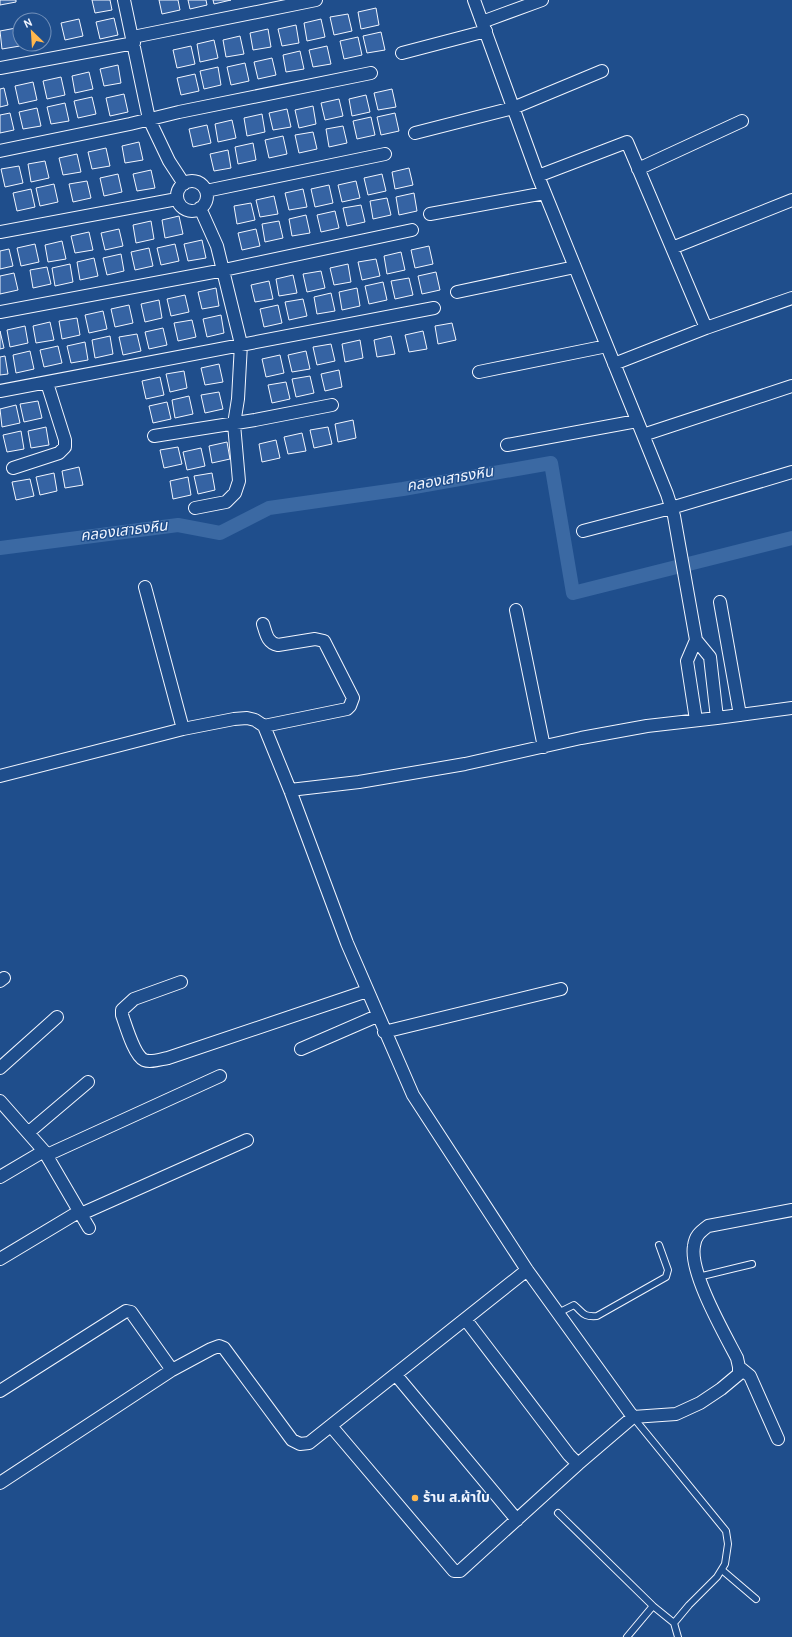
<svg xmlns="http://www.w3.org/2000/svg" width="792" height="1637" font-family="Overpass,'Noto Sans Thai',sans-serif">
	<rect width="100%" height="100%" fill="#1f4e8c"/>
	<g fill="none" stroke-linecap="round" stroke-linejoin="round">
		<path stroke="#3b69a3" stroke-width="14" d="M0,548L178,525L220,533L269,508L403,489L551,463L573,593L792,538"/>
	</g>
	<path fill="#3563a3" stroke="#f2f6ff" d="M0,0H16V2L0,5Z
		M92,0H110L112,10L95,13Z
		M159,0H178L180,10L162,14Z
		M188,0H206L207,5L190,9Z
		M213,0H231L214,4Z
		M376,8L379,25L361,29L358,12Z
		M348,14L352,31L334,35L330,17Z
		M114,18L118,35L100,39L96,22Z
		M79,19L83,36L65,40L61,23Z
		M321,19L325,37L307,41L304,23Z
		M296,25L299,43L282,46L278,29Z
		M16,28L20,46L2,49L0,31Z
		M268,29L271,47L253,50L250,33Z
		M381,32L385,50L367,53L363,36Z
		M240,36L244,54L226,57L223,40Z
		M358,37L362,55L344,59L340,41Z
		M214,40L218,58L200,62L197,44Z
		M191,46L195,64L177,68L173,50Z
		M327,46L331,64L313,67L309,50Z
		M300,51L304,69L286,72L283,55Z
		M272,58L276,75L258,79L254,62Z
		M245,63L249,81L231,85L227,67Z
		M118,65L121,83L104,86L100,69Z
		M218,67L221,85L204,89L200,71Z
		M89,72L93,89L75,93L72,76Z
		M195,74L199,91L181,95L177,78Z
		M61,77L65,95L47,99L43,81Z
		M33,82L37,100L19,104L15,86Z
		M4,88L8,105L0,107V89Z
		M392,89L396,107L378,110L374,93Z
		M124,94L128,112L110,116L106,98Z
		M366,95L370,112L352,116L349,99Z
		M92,97L96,114L78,118L74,101Z
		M339,99L343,116L325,120L321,103Z
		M65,103L69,121L51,124L47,107Z
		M313,106L316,124L299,128L295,110Z
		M37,108L41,126L23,129L19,112Z
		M287,109L291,127L273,130L269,113Z
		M10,113L14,130L0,133V115Z
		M395,113L399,131L381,135L377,117Z
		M262,114L265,132L247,136L244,118Z
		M371,117L375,135L357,139L353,121Z
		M232,120L236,138L218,142L215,124Z
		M207,125L211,143L193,147L189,129Z
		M343,126L347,143L329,147L326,129Z
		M313,132L317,149L299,153L295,135Z
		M283,136L287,154L269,158L265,140Z
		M139,142L143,160L125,163L122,146Z
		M253,143L256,160L238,164L235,147Z
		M106,148L110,166L92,169L88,152Z
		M228,150L231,168L214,171L210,154Z
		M77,154L81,172L63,175L59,158Z
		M45,161L49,178L31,182L28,164Z
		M19,166L23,183L5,187L1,169Z
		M409,168L413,185L395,189L392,172Z
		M151,170L155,188L137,191L133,174Z
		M118,174L122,192L104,196L100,178Z
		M382,174L386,191L368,195L364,178Z
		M87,181L91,198L73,202L69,184Z
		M356,181L360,198L342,202L338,185Z
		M54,184L58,202L40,206L36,188Z
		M329,185L333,203L315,207L311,189Z
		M31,189L35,207L17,211L13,193Z
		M303,189L307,207L289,210L285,193Z
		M414,193L417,211L399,215L396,197Z
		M274,196L278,214L260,217L256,200Z
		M387,198L391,215L373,219L370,201Z
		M251,203L255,220L237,224L234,206Z
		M361,205L365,222L347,226L343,208Z
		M335,211L339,228L321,232L317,215Z
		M306,215L310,233L292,236L289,219Z
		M179,216L183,234L165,238L162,220Z
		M151,221L154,239L136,243L133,225Z
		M279,221L283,238L265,242L262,224Z
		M119,229L123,246L105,250L101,233Z
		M256,229L260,246L242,250L238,233Z
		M89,232L93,250L75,253L71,236Z
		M202,240L206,258L188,261L184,244Z
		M62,241L66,259L48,262L45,245Z
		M35,244L39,262L21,266L17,248Z
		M175,244L179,261L161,265L157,248Z
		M429,246L433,264L415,268L411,250Z
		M149,248L153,266L135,270L131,252Z
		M9,249L13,266L0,269V251Z
		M401,252L405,270L387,274L384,256Z
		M121,254L124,271L107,275L103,258Z
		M94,258L98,276L80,280L77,262Z
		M376,259L380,276L362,280L358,262Z
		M70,264L73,282L55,286L52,268Z
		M348,264L351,282L334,285L330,268Z
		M47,267L51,284L33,288L30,270Z
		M321,271L325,288L307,292L303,274Z
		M436,272L440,290L422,294L418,276Z
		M14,273L18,290L0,294V276Z
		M293,275L297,293L279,296L276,279Z
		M409,278L413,295L395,299L391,281Z
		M269,281L273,299L255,302L251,285Z
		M383,282L387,300L369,304L365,286Z
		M216,288L219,306L202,309L198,292Z
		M357,288L360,306L342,310L339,292Z
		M331,293L335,311L317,314L314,297Z
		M185,295L189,312L171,316L167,299Z
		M303,299L307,316L289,320L285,302Z
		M159,300L162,318L145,322L141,304Z
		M129,305L133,323L115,327L111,309Z
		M278,305L282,323L264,327L260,309Z
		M103,311L107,329L89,333L85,315Z
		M221,315L224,333L207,337L203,319Z
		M77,318L80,335L62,339L59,321Z
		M192,320L196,337L178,341L174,323Z
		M50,322L54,340L36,343L33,326Z
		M452,323L456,340L438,344L435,326Z
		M25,326L28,343L10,347L7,330Z
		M163,328L167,345L149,349L145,332Z
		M0,331L4,348L0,349Z
		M423,331L427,349L409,352L405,335Z
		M137,334L141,351L123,355L119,337Z
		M110,336L113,354L95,358L92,340Z
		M391,336L395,354L377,357L374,340Z
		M360,340L363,358L345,362L342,344Z
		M85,342L88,360L71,363L67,346Z
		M331,344L335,361L317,365L313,347Z
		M58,346L62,363L44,367L40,350Z
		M30,351L34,369L16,373L13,355Z
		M306,351L310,369L292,372L288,355Z
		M280,355L284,373L266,377L262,359Z
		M5,356L8,374L0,375V357Z
		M219,364L223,382L205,385L201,368Z
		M339,370L342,387L325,391L321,374Z
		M184,371L187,388L170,392L166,374Z
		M310,376L314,393L296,397L292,379Z
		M160,377L164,395L146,399L142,381Z
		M286,382L290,399L272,403L268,385Z
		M219,392L223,409L205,413L201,395Z
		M189,396L193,414L175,418L172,400Z
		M38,401L42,418L24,422L20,404Z
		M167,402L171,419L153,423L149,406Z
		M16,405L20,423L2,427L0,409Z
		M353,420L356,438L338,442L335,424Z
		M46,427L49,445L31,448L28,431Z
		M328,427L332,444L314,448L310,430Z
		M21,431L24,449L7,452L3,435Z
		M302,433L306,451L288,454L284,437Z
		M276,440L280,458L262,462L259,444Z
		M227,442L230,459L212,463L209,446Z
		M178,447L182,464L164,468L160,450Z
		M201,448L205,466L187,470L183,452Z
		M79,467L83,485L65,488L62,471Z
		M54,473L57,491L40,495L36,477Z
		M212,473L215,490L198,494L194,476Z
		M188,477L191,495L173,499L170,481Z
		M30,479L34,496L16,500L12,482Z"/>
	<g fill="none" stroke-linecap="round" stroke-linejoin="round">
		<g stroke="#f2f6ff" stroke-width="8">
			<path id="lane" d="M698,1277L752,1264
				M558,1313L574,1305C584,1313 582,1317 597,1316L666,1277L668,1270L659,1245
				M633,1417L726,1531L728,1544L725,1564L717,1577L689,1605L674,1623
				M558,1513L653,1606L674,1623L678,1637
				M722,1570L756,1599
				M627,1637L653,1606"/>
		</g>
		<g stroke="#f2f6ff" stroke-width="14">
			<path id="street" d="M124,0L149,119L169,161L184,184
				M474,0L538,176L667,494L674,516L696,640
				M482,22L542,0
				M133,37L316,0
				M402,53L486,31
				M0,68L134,43
				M415,133L513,108L602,71
				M0,151L130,124L179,112L371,73
				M638,169L742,121
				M538,176L627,142L706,328
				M177 196a15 15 0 1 1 30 0a15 15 0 1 1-30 0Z
				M206,191L385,154
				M430,214L545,193
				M0,232L177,199
				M672,248L792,200
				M457,292L575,267
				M0,312L224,270L412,230
				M614,364L706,328L792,298
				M479,372L607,346
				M0,391L434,308
				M643,435L792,386
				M154,436L255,420L332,405
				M507,445L637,421
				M13,468L59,453L65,447V440L47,383
				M195,508L226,502L235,493L239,481L234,424L238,399L241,344L217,246L200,208
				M583,531L671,508L792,472
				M145,587L183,729
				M720,602L740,715
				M516,610L544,747
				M263,624C266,633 267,643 278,645L315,639L324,641L353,698L350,706L347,709L264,726
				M696,720L687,661L696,640L710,657L717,718
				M0,776L183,729L234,719L247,718L255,720L264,726L290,790L347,943L413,1095L527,1270L633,1417
				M290,790L359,782L465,764L581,738L647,726L717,718L792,708
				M0,981L4,978
				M181,982L134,999L122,1010V1015C126,1026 134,1055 144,1060C151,1063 161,1059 168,1058L367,991
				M384,1032L561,989
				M301,1049L377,1016
				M0,1068L57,1017
				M0,1101L44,1151L89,1228
				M29,1132L88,1082
				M47,1155L220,1076
				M0,1177L44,1151
				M81,1214L247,1140
				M0,1259L80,1211
				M466,1320L569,1455L578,1464
				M739,1367L750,1376L778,1439
				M396,1375L517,1520
				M0,1391L126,1311L131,1312L172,1370
				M331,1426L454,1571H460L578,1464L633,1417L676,1414L700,1403L721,1389L739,1374V1367L737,1358C724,1333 689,1272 694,1246C695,1236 700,1232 708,1226L792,1210
				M0,1483L172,1370L211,1349L219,1346L224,1348L292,1440L300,1444L309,1443L527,1270"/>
		</g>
		<use href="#lane" stroke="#1f4e8c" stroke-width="6"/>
		<use href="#street" stroke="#1f4e8c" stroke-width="12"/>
	</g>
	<circle fill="#ffb74d" stroke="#1f4e8c" stroke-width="1.5" cx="415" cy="1498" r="4"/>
	<g text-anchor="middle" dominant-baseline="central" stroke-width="3" stroke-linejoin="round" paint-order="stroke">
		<g font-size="14" font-weight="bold" fill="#f2f6ff" stroke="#1f4e8c" text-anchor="start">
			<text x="423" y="1498">ร้าน ส.ผ้าใบ</text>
		</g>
		<g font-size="15" font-style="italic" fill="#f2f6ff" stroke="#1f4e8c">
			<text transform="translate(450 480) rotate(-10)">คลองเสาธงหิน</text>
			<text transform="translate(124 532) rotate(-7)">คลองเสาธงหิน</text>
		</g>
	</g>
	<g transform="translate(32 32) rotate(335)"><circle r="19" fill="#1f4e8c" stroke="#7391ba"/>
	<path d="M0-3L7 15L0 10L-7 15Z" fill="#ffb74d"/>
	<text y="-6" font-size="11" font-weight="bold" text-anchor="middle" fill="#f2f6ff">N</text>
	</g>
</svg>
